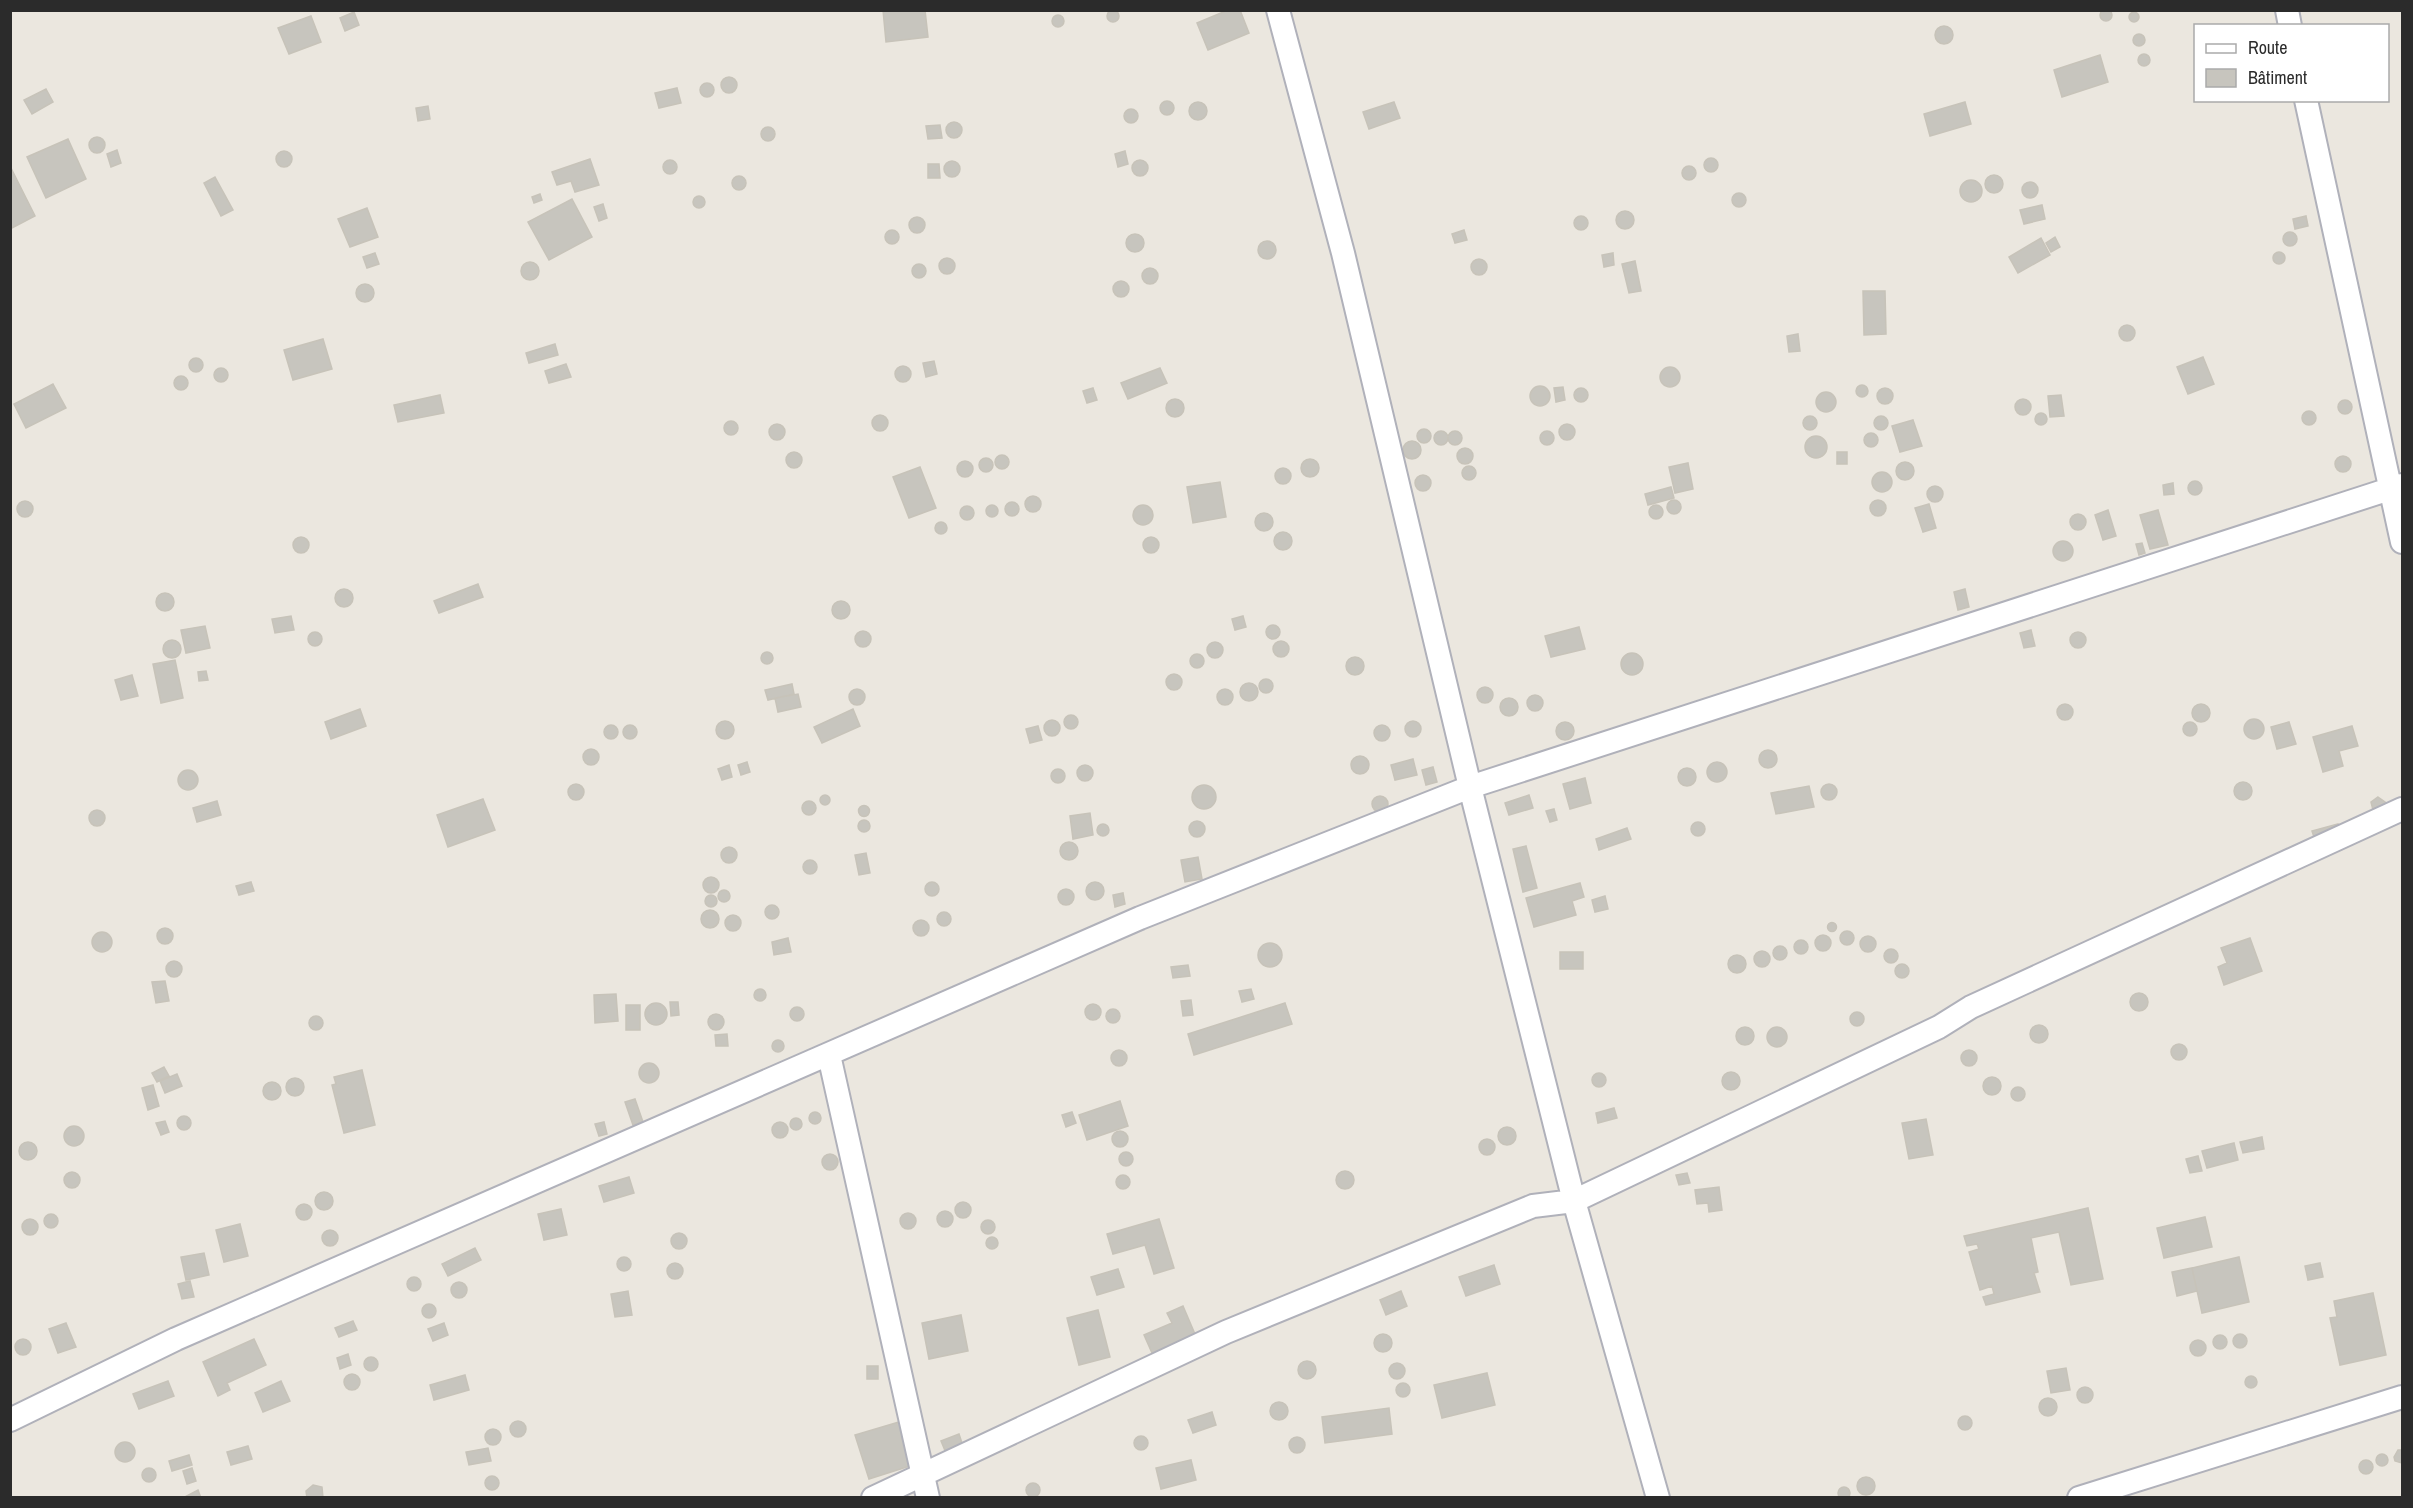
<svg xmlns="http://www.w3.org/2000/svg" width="2413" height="1508" font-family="'Archivo Narrow',sans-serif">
	<rect width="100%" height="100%" fill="#ebe7df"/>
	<path fill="#c7c5be" stroke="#c7c3b9" stroke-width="1.5" d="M2100 15a6 6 0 1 1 12 0a6 6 0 1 1-12 0Z
		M1107 16a6 6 0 1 1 12 0a6 6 0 1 1-12 0Z
		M883,10H925L928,37L886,42Z
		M1228,10H1240L1249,33L1208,50L1197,23Z
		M2129 17a5 5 0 1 1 10 0a5 5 0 1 1-10 0Z
		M354,12L359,25L345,31L340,18Z
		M1052 21a6 6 0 1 1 12 0a6 6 0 1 1-12 0Z
		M311,16L321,42L289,54L278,28Z
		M1935 35a9 9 0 1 1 18 0a9 9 0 1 1-18 0Z
		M2133 40a6 6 0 1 1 12 0a6 6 0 1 1-12 0Z
		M2138 60a6 6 0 1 1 12 0a6 6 0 1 1-12 0Z
		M2100,55L2108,82L2062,97L2054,70Z
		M721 85a8 8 0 1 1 16 0a8 8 0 1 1-16 0Z
		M700 90a7 7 0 1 1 14 0a7 7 0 1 1-14 0Z
		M677,88L681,103L659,108L655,93Z
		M46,89L53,102L32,114L24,100Z
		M1160 108a7 7 0 1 1 14 0a7 7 0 1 1-14 0Z
		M1394,102L1400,118L1369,129L1363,112Z
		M1965,102L1971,124L1930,136L1924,114Z
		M1189 111a9 9 0 1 1 18 0a9 9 0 1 1-18 0Z
		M428,106L430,119L418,121L416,108Z
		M1124 116a7 7 0 1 1 14 0a7 7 0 1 1-14 0Z
		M946 130a8 8 0 1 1 16 0a8 8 0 1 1-16 0Z
		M940,125L942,138L928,139L926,126Z
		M761 134a7 7 0 1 1 14 0a7 7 0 1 1-14 0Z
		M89 145a8 8 0 1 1 16 0a8 8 0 1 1-16 0Z
		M68,139L86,179L46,198L27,157Z
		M117,150L121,163L111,167L107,154Z
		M1125,151L1128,164L1118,167L1115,154Z
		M276 159a8 8 0 1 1 16 0a8 8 0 1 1-16 0Z
		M1704 165a7 7 0 1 1 14 0a7 7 0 1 1-14 0Z
		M590,159L599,185L575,192L571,181L557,185L552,172Z
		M663 167a7 7 0 1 1 14 0a7 7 0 1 1-14 0Z
		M1132 168a8 8 0 1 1 16 0a8 8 0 1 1-16 0Z
		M944 169a8 8 0 1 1 16 0a8 8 0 1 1-16 0Z
		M928,164H939L940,178H928Z
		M1682 173a7 7 0 1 1 14 0a7 7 0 1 1-14 0Z
		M11,168L35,216L10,229V168Z
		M1985 184a9 9 0 1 1 18 0a9 9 0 1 1-18 0Z
		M732 183a7 7 0 1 1 14 0a7 7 0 1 1-14 0Z
		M215,177L233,210L221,216L204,183Z
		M1960 191a11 11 0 1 1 22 0a11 11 0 1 1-22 0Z
		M2022 190a8 8 0 1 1 16 0a8 8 0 1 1-16 0Z
		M1732 200a7 7 0 1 1 14 0a7 7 0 1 1-14 0Z
		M540,194L542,200L534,203L532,197Z
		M693 202a6 6 0 1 1 12 0a6 6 0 1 1-12 0Z
		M572,199L592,237L549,260L528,222Z
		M603,204L607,218L599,221L594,207Z
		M2042,205L2045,219L2024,224L2020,210Z
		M367,208L378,237L350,247L338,219Z
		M1616 220a9 9 0 1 1 18 0a9 9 0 1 1-18 0Z
		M1574 223a7 7 0 1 1 14 0a7 7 0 1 1-14 0Z
		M2306,216L2308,226L2295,229L2293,219Z
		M909 225a8 8 0 1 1 16 0a8 8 0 1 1-16 0Z
		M1464,230L1467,240L1455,243L1452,234Z
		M885 237a7 7 0 1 1 14 0a7 7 0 1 1-14 0Z
		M2283 239a7 7 0 1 1 14 0a7 7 0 1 1-14 0Z
		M1126 243a9 9 0 1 1 18 0a9 9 0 1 1-18 0Z
		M2055,237L2060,247L2051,252L2046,243Z
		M2041,238L2050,255L2018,273L2009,257Z
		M1258 250a9 9 0 1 1 18 0a9 9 0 1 1-18 0Z
		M2273 258a6 6 0 1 1 12 0a6 6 0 1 1-12 0Z
		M375,253L379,264L367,268L363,257Z
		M1613,253L1614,265L1604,267L1602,255Z
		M939 266a8 8 0 1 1 16 0a8 8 0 1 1-16 0Z
		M1471 267a8 8 0 1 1 16 0a8 8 0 1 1-16 0Z
		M1635,261L1641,291L1629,293L1622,264Z
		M521 271a9 9 0 1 1 18 0a9 9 0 1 1-18 0Z
		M912 271a7 7 0 1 1 14 0a7 7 0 1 1-14 0Z
		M1142 276a8 8 0 1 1 16 0a8 8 0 1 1-16 0Z
		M1113 289a8 8 0 1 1 16 0a8 8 0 1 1-16 0Z
		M356 293a9 9 0 1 1 18 0a9 9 0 1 1-18 0Z
		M1863,291H1885L1886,334L1864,335Z
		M2119 333a8 8 0 1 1 16 0a8 8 0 1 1-16 0Z
		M1798,334L1800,351L1789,352L1787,336Z
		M323,339L332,369L293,380L284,350Z
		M555,344L558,355L529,363L526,353Z
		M2203,357L2214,384L2188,394L2177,367Z
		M189 365a7 7 0 1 1 14 0a7 7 0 1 1-14 0Z
		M934,361L937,374L926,377L923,363Z
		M566,364L571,377L549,383L545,371Z
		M895 374a8 8 0 1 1 16 0a8 8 0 1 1-16 0Z
		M1660 377a10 10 0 1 1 20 0a10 10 0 1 1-20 0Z
		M1160,368L1167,383L1128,399L1121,383Z
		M214 375a7 7 0 1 1 14 0a7 7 0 1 1-14 0Z
		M174 383a7 7 0 1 1 14 0a7 7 0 1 1-14 0Z
		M53,384L66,408L26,428L14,404Z
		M1856 391a6 6 0 1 1 12 0a6 6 0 1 1-12 0Z
		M1530 396a10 10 0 1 1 20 0a10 10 0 1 1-20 0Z
		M1563,387L1565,400L1556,402L1554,388Z
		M1093,388L1097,400L1087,403L1083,391Z
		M1877 396a8 8 0 1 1 16 0a8 8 0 1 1-16 0Z
		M1574 395a7 7 0 1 1 14 0a7 7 0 1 1-14 0Z
		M1816 402a10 10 0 1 1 20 0a10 10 0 1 1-20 0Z
		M440,395L444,413L398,422L394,405Z
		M2061,395L2064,416L2050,417L2048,396Z
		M2015 407a8 8 0 1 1 16 0a8 8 0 1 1-16 0Z
		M1166 408a9 9 0 1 1 18 0a9 9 0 1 1-18 0Z
		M2338 407a7 7 0 1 1 14 0a7 7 0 1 1-14 0Z
		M2302 418a7 7 0 1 1 14 0a7 7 0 1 1-14 0Z
		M2035 419a6 6 0 1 1 12 0a6 6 0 1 1-12 0Z
		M872 423a8 8 0 1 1 16 0a8 8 0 1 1-16 0Z
		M1874 423a7 7 0 1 1 14 0a7 7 0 1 1-14 0Z
		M1803 423a7 7 0 1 1 14 0a7 7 0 1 1-14 0Z
		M1913,420L1922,446L1900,452L1892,426Z
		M724 428a7 7 0 1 1 14 0a7 7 0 1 1-14 0Z
		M769 432a8 8 0 1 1 16 0a8 8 0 1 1-16 0Z
		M1559 432a8 8 0 1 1 16 0a8 8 0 1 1-16 0Z
		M1417 436a7 7 0 1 1 14 0a7 7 0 1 1-14 0Z
		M1434 438a7 7 0 1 1 14 0a7 7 0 1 1-14 0Z
		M1540 438a7 7 0 1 1 14 0a7 7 0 1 1-14 0Z
		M1448 438a7 7 0 1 1 14 0a7 7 0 1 1-14 0Z
		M1864 440a7 7 0 1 1 14 0a7 7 0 1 1-14 0Z
		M1805 447a11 11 0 1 1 22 0a11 11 0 1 1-22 0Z
		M1403 450a9 9 0 1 1 18 0a9 9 0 1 1-18 0Z
		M1457 456a8 8 0 1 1 16 0a8 8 0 1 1-16 0Z
		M1837,452H1847V464H1837Z
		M786 460a8 8 0 1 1 16 0a8 8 0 1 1-16 0Z
		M995 462a7 7 0 1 1 14 0a7 7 0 1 1-14 0Z
		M2335 464a8 8 0 1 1 16 0a8 8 0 1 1-16 0Z
		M979 465a7 7 0 1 1 14 0a7 7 0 1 1-14 0Z
		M1301 468a9 9 0 1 1 18 0a9 9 0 1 1-18 0Z
		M957 469a8 8 0 1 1 16 0a8 8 0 1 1-16 0Z
		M1896 471a9 9 0 1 1 18 0a9 9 0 1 1-18 0Z
		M1688,463L1693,489L1675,493L1669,467Z
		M1462 473a7 7 0 1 1 14 0a7 7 0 1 1-14 0Z
		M920,467L936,508L909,518L893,477Z
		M1275 476a8 8 0 1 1 16 0a8 8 0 1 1-16 0Z
		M1872 482a10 10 0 1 1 20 0a10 10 0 1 1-20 0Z
		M1415 483a8 8 0 1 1 16 0a8 8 0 1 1-16 0Z
		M2188 488a7 7 0 1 1 14 0a7 7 0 1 1-14 0Z
		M1220,482L1226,517L1193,523L1187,487Z
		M2173,483L2174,494L2164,495L2163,485Z
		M1927 494a8 8 0 1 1 16 0a8 8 0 1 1-16 0Z
		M1671,487L1674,498L1648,505L1645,494Z
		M1025 504a8 8 0 1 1 16 0a8 8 0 1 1-16 0Z
		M1870 508a8 8 0 1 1 16 0a8 8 0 1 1-16 0Z
		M1667 507a7 7 0 1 1 14 0a7 7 0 1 1-14 0Z
		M17 509a8 8 0 1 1 16 0a8 8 0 1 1-16 0Z
		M1005 509a7 7 0 1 1 14 0a7 7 0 1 1-14 0Z
		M1929,504L1936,528L1923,532L1915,508Z
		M1133 515a10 10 0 1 1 20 0a10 10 0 1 1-20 0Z
		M986 511a6 6 0 1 1 12 0a6 6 0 1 1-12 0Z
		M1649 512a7 7 0 1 1 14 0a7 7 0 1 1-14 0Z
		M960 513a7 7 0 1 1 14 0a7 7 0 1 1-14 0Z
		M2108,510L2116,536L2103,540L2095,515Z
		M2158,510L2168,545L2150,549L2140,515Z
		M1255 522a9 9 0 1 1 18 0a9 9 0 1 1-18 0Z
		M2070 522a8 8 0 1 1 16 0a8 8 0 1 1-16 0Z
		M935 528a6 6 0 1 1 12 0a6 6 0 1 1-12 0Z
		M1274 541a9 9 0 1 1 18 0a9 9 0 1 1-18 0Z
		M293 545a8 8 0 1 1 16 0a8 8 0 1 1-16 0Z
		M1143 545a8 8 0 1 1 16 0a8 8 0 1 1-16 0Z
		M2053 551a10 10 0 1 1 20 0a10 10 0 1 1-20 0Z
		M2142,543L2145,553L2139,555L2136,544Z
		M478,584L483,597L439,613L434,601Z
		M1965,589L1969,607L1958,610L1954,592Z
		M335 598a9 9 0 1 1 18 0a9 9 0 1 1-18 0Z
		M156 602a9 9 0 1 1 18 0a9 9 0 1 1-18 0Z
		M832 610a9 9 0 1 1 18 0a9 9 0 1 1-18 0Z
		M291,616L294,630L275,633L272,619Z
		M1243,616L1246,627L1235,630L1232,619Z
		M1266 632a7 7 0 1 1 14 0a7 7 0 1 1-14 0Z
		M205,626L210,648L186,653L181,630Z
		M1579,627L1585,649L1551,657L1545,636Z
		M2031,630L2035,646L2024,648L2020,633Z
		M855 639a8 8 0 1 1 16 0a8 8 0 1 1-16 0Z
		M308 639a7 7 0 1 1 14 0a7 7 0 1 1-14 0Z
		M2070 640a8 8 0 1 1 16 0a8 8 0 1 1-16 0Z
		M163 649a9 9 0 1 1 18 0a9 9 0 1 1-18 0Z
		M1273 649a8 8 0 1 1 16 0a8 8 0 1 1-16 0Z
		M1207 650a8 8 0 1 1 16 0a8 8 0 1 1-16 0Z
		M761 658a6 6 0 1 1 12 0a6 6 0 1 1-12 0Z
		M1621 664a11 11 0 1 1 22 0a11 11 0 1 1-22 0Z
		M1190 661a7 7 0 1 1 14 0a7 7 0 1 1-14 0Z
		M1346 666a9 9 0 1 1 18 0a9 9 0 1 1-18 0Z
		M175,660L183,698L161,703L153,664Z
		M206,671L208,680L199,681L198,672Z
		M1166 682a8 8 0 1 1 16 0a8 8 0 1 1-16 0Z
		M132,675L138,696L121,700L115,680Z
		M1259 686a7 7 0 1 1 14 0a7 7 0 1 1-14 0Z
		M1240 692a9 9 0 1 1 18 0a9 9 0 1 1-18 0Z
		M792,684L794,694L768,700L765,690Z
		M1477 695a8 8 0 1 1 16 0a8 8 0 1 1-16 0Z
		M1217 697a8 8 0 1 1 16 0a8 8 0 1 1-16 0Z
		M849 697a8 8 0 1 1 16 0a8 8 0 1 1-16 0Z
		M798,694L801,707L778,712L775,698Z
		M1527 703a8 8 0 1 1 16 0a8 8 0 1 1-16 0Z
		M1500 707a9 9 0 1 1 18 0a9 9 0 1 1-18 0Z
		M2192 713a9 9 0 1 1 18 0a9 9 0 1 1-18 0Z
		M2057 712a8 8 0 1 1 16 0a8 8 0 1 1-16 0Z
		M360,709L366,726L331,739L325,722Z
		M853,709L860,726L822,743L814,727Z
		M1064 722a7 7 0 1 1 14 0a7 7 0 1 1-14 0Z
		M2244 729a10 10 0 1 1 20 0a10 10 0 1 1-20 0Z
		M1044 728a8 8 0 1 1 16 0a8 8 0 1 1-16 0Z
		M1405 729a8 8 0 1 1 16 0a8 8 0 1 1-16 0Z
		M716 730a9 9 0 1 1 18 0a9 9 0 1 1-18 0Z
		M2183 729a7 7 0 1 1 14 0a7 7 0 1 1-14 0Z
		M1556 731a9 9 0 1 1 18 0a9 9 0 1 1-18 0Z
		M2289,722L2296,744L2277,749L2271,727Z
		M623 732a7 7 0 1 1 14 0a7 7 0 1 1-14 0Z
		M604 732a7 7 0 1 1 14 0a7 7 0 1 1-14 0Z
		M1374 733a8 8 0 1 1 16 0a8 8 0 1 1-16 0Z
		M1038,726L1042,740L1030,743L1026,729Z
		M2352,726L2358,746L2339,751L2343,766L2323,772L2313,737Z
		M583 757a8 8 0 1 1 16 0a8 8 0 1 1-16 0Z
		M1759 759a9 9 0 1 1 18 0a9 9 0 1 1-18 0Z
		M1351 765a9 9 0 1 1 18 0a9 9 0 1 1-18 0Z
		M1413,759L1417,775L1395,780L1391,765Z
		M1707 772a10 10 0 1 1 20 0a10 10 0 1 1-20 0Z
		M747,762L750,772L741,775L738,765Z
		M1077 773a8 8 0 1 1 16 0a8 8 0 1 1-16 0Z
		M729,765L732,777L722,780L718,769Z
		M1433,767L1437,782L1426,785L1422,770Z
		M1678 777a9 9 0 1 1 18 0a9 9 0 1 1-18 0Z
		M1051 776a7 7 0 1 1 14 0a7 7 0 1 1-14 0Z
		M178 780a10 10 0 1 1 20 0a10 10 0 1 1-20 0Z
		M1585,778L1591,803L1570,809L1563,784Z
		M2234 791a9 9 0 1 1 18 0a9 9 0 1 1-18 0Z
		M1821 792a8 8 0 1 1 16 0a8 8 0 1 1-16 0Z
		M568 792a8 8 0 1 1 16 0a8 8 0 1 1-16 0Z
		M1192 797a12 12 0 1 1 24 0a12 12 0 1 1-24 0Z
		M1809,786L1814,807L1776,814L1771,793Z
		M1529,795L1533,808L1509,815L1505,803Z
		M820 800a5 5 0 1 1 10 0a5 5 0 1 1-10 0Z
		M1372 804a8 8 0 1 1 16 0a8 8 0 1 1-16 0Z
		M2378,797L2388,804L2373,810L2371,802Z
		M483,799L495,830L448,847L437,815Z
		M802 808a7 7 0 1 1 14 0a7 7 0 1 1-14 0Z
		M217,801L221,815L197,822L193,808Z
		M858.5 811a5.5 5.5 0 1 1 11 0a5.5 5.5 0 1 1-11 0Z
		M1554,809L1557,820L1550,822L1546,811Z
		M89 818a8 8 0 1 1 16 0a8 8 0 1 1-16 0Z
		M1090,813L1093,835L1073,839L1070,816Z
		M858 826a6 6 0 1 1 12 0a6 6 0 1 1-12 0Z
		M1189 829a8 8 0 1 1 16 0a8 8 0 1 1-16 0Z
		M1691 829a7 7 0 1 1 14 0a7 7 0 1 1-14 0Z
		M1097 830a6 6 0 1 1 12 0a6 6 0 1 1-12 0Z
		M2338,824L2340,834L2315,840L2312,831Z
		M1627,828L1631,839L1599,850L1596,839Z
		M1060 851a9 9 0 1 1 18 0a9 9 0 1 1-18 0Z
		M1526,846L1537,888L1523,892L1513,849Z
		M721 855a8 8 0 1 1 16 0a8 8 0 1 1-16 0Z
		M866,853L870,873L859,875L855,855Z
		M1198,857L1202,879L1185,882L1181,860Z
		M803 867a7 7 0 1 1 14 0a7 7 0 1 1-14 0Z
		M703 885a8 8 0 1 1 16 0a8 8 0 1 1-16 0Z
		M925 889a7 7 0 1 1 14 0a7 7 0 1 1-14 0Z
		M1086 891a9 9 0 1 1 18 0a9 9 0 1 1-18 0Z
		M251,882L254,891L239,895L236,886Z
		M1580,883L1584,897L1572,901L1576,915L1534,927L1526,898Z
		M1058 897a8 8 0 1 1 16 0a8 8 0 1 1-16 0Z
		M718 896a6 6 0 1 1 12 0a6 6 0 1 1-12 0Z
		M1123,893L1125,904L1115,907L1113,895Z
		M705 901a6 6 0 1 1 12 0a6 6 0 1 1-12 0Z
		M1605,896L1608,909L1595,912L1592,900Z
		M765 912a7 7 0 1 1 14 0a7 7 0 1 1-14 0Z
		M701 919a9 9 0 1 1 18 0a9 9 0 1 1-18 0Z
		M937 919a7 7 0 1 1 14 0a7 7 0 1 1-14 0Z
		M725 923a8 8 0 1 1 16 0a8 8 0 1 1-16 0Z
		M913 928a8 8 0 1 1 16 0a8 8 0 1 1-16 0Z
		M1827.5 927a4.5 4.5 0 1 1 9 0a4.5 4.5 0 1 1-9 0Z
		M157 936a8 8 0 1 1 16 0a8 8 0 1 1-16 0Z
		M1840 938a7 7 0 1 1 14 0a7 7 0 1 1-14 0Z
		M92 942a10 10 0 1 1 20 0a10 10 0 1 1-20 0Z
		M1815 943a8 8 0 1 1 16 0a8 8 0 1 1-16 0Z
		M1860 944a8 8 0 1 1 16 0a8 8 0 1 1-16 0Z
		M788,938L791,952L774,955L772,942Z
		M2250,938L2262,971L2224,985L2218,967L2227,963L2221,948Z
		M1794 947a7 7 0 1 1 14 0a7 7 0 1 1-14 0Z
		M1258 955a12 12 0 1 1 24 0a12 12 0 1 1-24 0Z
		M1773 953a7 7 0 1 1 14 0a7 7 0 1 1-14 0Z
		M1884 956a7 7 0 1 1 14 0a7 7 0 1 1-14 0Z
		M1754 959a8 8 0 1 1 16 0a8 8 0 1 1-16 0Z
		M1560,952H1583V969H1560Z
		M1728 964a9 9 0 1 1 18 0a9 9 0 1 1-18 0Z
		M166 969a8 8 0 1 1 16 0a8 8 0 1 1-16 0Z
		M1895 971a7 7 0 1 1 14 0a7 7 0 1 1-14 0Z
		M1188,965L1190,976L1173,978L1171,967Z
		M165,981L169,1001L156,1003L152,982Z
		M754 995a6 6 0 1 1 12 0a6 6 0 1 1-12 0Z
		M1251,989L1254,999L1242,1002L1239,991Z
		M2130 1002a9 9 0 1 1 18 0a9 9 0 1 1-18 0Z
		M616,994L618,1021L595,1023L594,995Z
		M1191,1000L1193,1015L1183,1016L1181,1001Z
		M670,1002H678L679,1015L671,1016Z
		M645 1014a11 11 0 1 1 22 0a11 11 0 1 1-22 0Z
		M1285,1003L1292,1024L1194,1055L1188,1034Z
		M1085 1012a8 8 0 1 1 16 0a8 8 0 1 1-16 0Z
		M626,1005H640V1030H626Z
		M790 1014a7 7 0 1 1 14 0a7 7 0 1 1-14 0Z
		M1106 1016a7 7 0 1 1 14 0a7 7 0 1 1-14 0Z
		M1850 1019a7 7 0 1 1 14 0a7 7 0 1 1-14 0Z
		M708 1022a8 8 0 1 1 16 0a8 8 0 1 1-16 0Z
		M309 1023a7 7 0 1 1 14 0a7 7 0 1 1-14 0Z
		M2030 1034a9 9 0 1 1 18 0a9 9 0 1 1-18 0Z
		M1767 1037a10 10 0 1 1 20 0a10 10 0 1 1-20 0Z
		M1736 1036a9 9 0 1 1 18 0a9 9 0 1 1-18 0Z
		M727,1034L728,1046H716L715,1035Z
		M772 1046a6 6 0 1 1 12 0a6 6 0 1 1-12 0Z
		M2171 1052a8 8 0 1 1 16 0a8 8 0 1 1-16 0Z
		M1111 1058a8 8 0 1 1 16 0a8 8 0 1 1-16 0Z
		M1961 1058a8 8 0 1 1 16 0a8 8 0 1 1-16 0Z
		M639 1073a10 10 0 1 1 20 0a10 10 0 1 1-20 0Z
		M164,1067L169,1076L157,1082L152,1073Z
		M362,1070L375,1125L344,1133L332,1085L336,1084L334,1077Z
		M1722 1081a9 9 0 1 1 18 0a9 9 0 1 1-18 0Z
		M1592 1080a7 7 0 1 1 14 0a7 7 0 1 1-14 0Z
		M177,1074L182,1086L165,1093L160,1081Z
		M1983 1086a9 9 0 1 1 18 0a9 9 0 1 1-18 0Z
		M286 1087a9 9 0 1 1 18 0a9 9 0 1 1-18 0Z
		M263 1091a9 9 0 1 1 18 0a9 9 0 1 1-18 0Z
		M153,1085L159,1106L148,1110L142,1088Z
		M2011 1094a7 7 0 1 1 14 0a7 7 0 1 1-14 0Z
		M635,1099L643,1122L633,1125L625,1102Z
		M1120,1101L1128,1126L1087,1140L1079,1115Z
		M1614,1108L1617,1118L1598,1123L1596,1113Z
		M809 1118a6 6 0 1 1 12 0a6 6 0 1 1-12 0Z
		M1072,1112L1076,1123L1066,1127L1062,1115Z
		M177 1123a7 7 0 1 1 14 0a7 7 0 1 1-14 0Z
		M790 1124a6 6 0 1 1 12 0a6 6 0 1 1-12 0Z
		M1926,1119L1933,1155L1909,1159L1902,1123Z
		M165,1121L169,1132L161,1135L156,1123Z
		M604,1122L607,1134L599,1136L595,1124Z
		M772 1130a8 8 0 1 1 16 0a8 8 0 1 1-16 0Z
		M64 1136a10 10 0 1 1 20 0a10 10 0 1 1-20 0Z
		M1498 1136a9 9 0 1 1 18 0a9 9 0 1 1-18 0Z
		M1112 1139a8 8 0 1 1 16 0a8 8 0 1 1-16 0Z
		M2262,1137L2264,1149L2243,1153L2240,1142Z
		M1479 1147a8 8 0 1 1 16 0a8 8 0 1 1-16 0Z
		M19 1151a9 9 0 1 1 18 0a9 9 0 1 1-18 0Z
		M2234,1143L2238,1160L2207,1168L2202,1151Z
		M1119 1159a7 7 0 1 1 14 0a7 7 0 1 1-14 0Z
		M822 1162a8 8 0 1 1 16 0a8 8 0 1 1-16 0Z
		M2198,1156L2202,1171L2190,1173L2186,1159Z
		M1336 1180a9 9 0 1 1 18 0a9 9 0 1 1-18 0Z
		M64 1180a8 8 0 1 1 16 0a8 8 0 1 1-16 0Z
		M1687,1173L1690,1183L1679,1185L1676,1175Z
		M1116 1182a7 7 0 1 1 14 0a7 7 0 1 1-14 0Z
		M629,1177L634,1193L604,1202L599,1186Z
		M1719,1187L1722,1210L1709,1212L1708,1203L1697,1204L1695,1190Z
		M315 1201a9 9 0 1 1 18 0a9 9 0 1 1-18 0Z
		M955 1210a8 8 0 1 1 16 0a8 8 0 1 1-16 0Z
		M296 1212a8 8 0 1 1 16 0a8 8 0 1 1-16 0Z
		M2088,1208L2103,1279L2071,1285L2059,1232L2031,1238L2038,1272L2034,1273L2040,1292L1986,1305L1983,1297L1994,1294L1992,1286L1980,1290L1969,1252L1979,1249L1977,1244L1967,1246L1964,1236Z
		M561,1209L567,1235L544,1240L538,1214Z
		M937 1219a8 8 0 1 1 16 0a8 8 0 1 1-16 0Z
		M900 1221a8 8 0 1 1 16 0a8 8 0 1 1-16 0Z
		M44 1221a7 7 0 1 1 14 0a7 7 0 1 1-14 0Z
		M2205,1217L2212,1247L2164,1258L2157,1228Z
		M1159,1219L1174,1268L1154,1274L1145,1245L1113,1254L1107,1234Z
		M22 1227a8 8 0 1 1 16 0a8 8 0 1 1-16 0Z
		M981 1227a7 7 0 1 1 14 0a7 7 0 1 1-14 0Z
		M240,1224L248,1256L224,1262L216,1230Z
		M322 1238a8 8 0 1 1 16 0a8 8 0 1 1-16 0Z
		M671 1241a8 8 0 1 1 16 0a8 8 0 1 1-16 0Z
		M986 1243a6 6 0 1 1 12 0a6 6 0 1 1-12 0Z
		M475,1248L481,1260L448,1276L442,1264Z
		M204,1253L209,1275L186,1280L181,1257Z
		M617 1264a7 7 0 1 1 14 0a7 7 0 1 1-14 0Z
		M2239,1257L2249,1302L2202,1313L2192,1268Z
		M667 1271a8 8 0 1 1 16 0a8 8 0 1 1-16 0Z
		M2320,1263L2323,1277L2308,1280L2305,1266Z
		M1494,1265L1500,1284L1466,1296L1459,1277Z
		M2192,1268L2197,1291L2177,1296L2172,1272Z
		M1118,1269L1124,1287L1097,1295L1091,1277Z
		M407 1284a7 7 0 1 1 14 0a7 7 0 1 1-14 0Z
		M190,1281L194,1297L182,1299L178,1284Z
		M451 1290a8 8 0 1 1 16 0a8 8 0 1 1-16 0Z
		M628,1291L632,1315L615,1317L611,1294Z
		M1401,1291L1407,1306L1386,1315L1380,1300Z
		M2373,1293L2386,1355L2340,1365L2330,1318L2337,1317L2334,1301Z
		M422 1311a7 7 0 1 1 14 0a7 7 0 1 1-14 0Z
		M1183,1306L1195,1334L1152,1353L1144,1335L1172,1323L1167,1313Z
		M1098,1310L1110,1357L1079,1365L1067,1318Z
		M961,1315L968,1351L929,1359L922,1323Z
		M353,1321L357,1330L339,1337L335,1328Z
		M66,1323L76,1347L58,1353L49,1329Z
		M444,1323L448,1335L433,1341L428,1329Z
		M2233 1341a7 7 0 1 1 14 0a7 7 0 1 1-14 0Z
		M1374 1343a9 9 0 1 1 18 0a9 9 0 1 1-18 0Z
		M2213 1342a7 7 0 1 1 14 0a7 7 0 1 1-14 0Z
		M15 1347a8 8 0 1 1 16 0a8 8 0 1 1-16 0Z
		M254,1339L266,1365L227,1383L230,1390L218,1396L203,1362Z
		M2190 1348a8 8 0 1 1 16 0a8 8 0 1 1-16 0Z
		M348,1354L351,1365L340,1369L337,1358Z
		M364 1364a7 7 0 1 1 14 0a7 7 0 1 1-14 0Z
		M1298 1370a9 9 0 1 1 18 0a9 9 0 1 1-18 0Z
		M1389 1371a8 8 0 1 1 16 0a8 8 0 1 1-16 0Z
		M867,1366H878V1379H867Z
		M2066,1368L2070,1390L2051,1393L2047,1371Z
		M1487,1373L1495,1405L1442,1418L1434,1385Z
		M344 1382a8 8 0 1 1 16 0a8 8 0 1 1-16 0Z
		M465,1375L469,1390L434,1400L430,1385Z
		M2245 1382a6 6 0 1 1 12 0a6 6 0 1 1-12 0Z
		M168,1381L174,1396L139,1409L133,1394Z
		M281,1381L290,1401L263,1412L255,1393Z
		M1396 1390a7 7 0 1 1 14 0a7 7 0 1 1-14 0Z
		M2077 1395a8 8 0 1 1 16 0a8 8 0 1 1-16 0Z
		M2039 1407a9 9 0 1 1 18 0a9 9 0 1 1-18 0Z
		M1270 1411a9 9 0 1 1 18 0a9 9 0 1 1-18 0Z
		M1389,1408L1392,1434L1325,1443L1322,1417Z
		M1212,1412L1216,1425L1193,1433L1188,1420Z
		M1958 1423a7 7 0 1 1 14 0a7 7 0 1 1-14 0Z
		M510 1429a8 8 0 1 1 16 0a8 8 0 1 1-16 0Z
		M899,1422L913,1465L869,1479L855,1435Z
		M485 1437a8 8 0 1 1 16 0a8 8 0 1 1-16 0Z
		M959,1434L963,1446L946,1453L941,1441Z
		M1134 1443a7 7 0 1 1 14 0a7 7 0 1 1-14 0Z
		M1289 1445a8 8 0 1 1 16 0a8 8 0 1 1-16 0Z
		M115 1452a10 10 0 1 1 20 0a10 10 0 1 1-20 0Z
		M248,1446L252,1459L231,1465L227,1452Z
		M488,1448L491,1461L469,1465L466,1452Z
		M2398,1450H2402V1463L2395,1461L2394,1457Z
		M2376 1460a6 6 0 1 1 12 0a6 6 0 1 1-12 0Z
		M189,1455L192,1465L172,1471L169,1461Z
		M1191,1460L1196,1480L1161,1489L1156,1468Z
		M2359 1467a7 7 0 1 1 14 0a7 7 0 1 1-14 0Z
		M142 1475a7 7 0 1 1 14 0a7 7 0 1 1-14 0Z
		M192,1468L196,1481L187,1484L183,1471Z
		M485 1483a7 7 0 1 1 14 0a7 7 0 1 1-14 0Z
		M1857 1486a9 9 0 1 1 18 0a9 9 0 1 1-18 0Z
		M1026 1490a7 7 0 1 1 14 0a7 7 0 1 1-14 0Z
		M313,1485L322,1487L323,1498H307L306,1491Z
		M1838 1493a6 6 0 1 1 12 0a6 6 0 1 1-12 0Z
		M198,1490L201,1498H183Z"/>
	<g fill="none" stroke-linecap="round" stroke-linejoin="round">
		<g stroke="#b0b1ba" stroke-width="26">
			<path id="minor" d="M1278,10L1343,253L1470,787L1574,1201L1658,1498
				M2287,10L2290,26
				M2306,100L2402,542
				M829,1055L928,1498
				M10,1420L176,1339L1140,918L1470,787L2402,485
				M873,1498L1226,1332L1533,1206L1574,1201L1939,1027L1971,1007L2402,809
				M2079,1498L2402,1397"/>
		</g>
		<use href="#minor" stroke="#fff" stroke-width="22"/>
	</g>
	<rect width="2413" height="1508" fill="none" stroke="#2b2b2b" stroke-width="24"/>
	<rect x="2194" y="24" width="195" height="78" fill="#ffffff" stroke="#aaaaaa" stroke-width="1.5"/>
	<rect x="2206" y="44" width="30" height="9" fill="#ffffff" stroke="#aaaaaa" stroke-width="1.5"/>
	<text x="2248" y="54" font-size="18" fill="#2b2b2b">Route</text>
	<rect x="2206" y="69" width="30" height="18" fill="#c7c5be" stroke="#aaaaaa" stroke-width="1.5"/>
	<text x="2248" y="84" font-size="18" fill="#2b2b2b">Bâtiment</text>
</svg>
